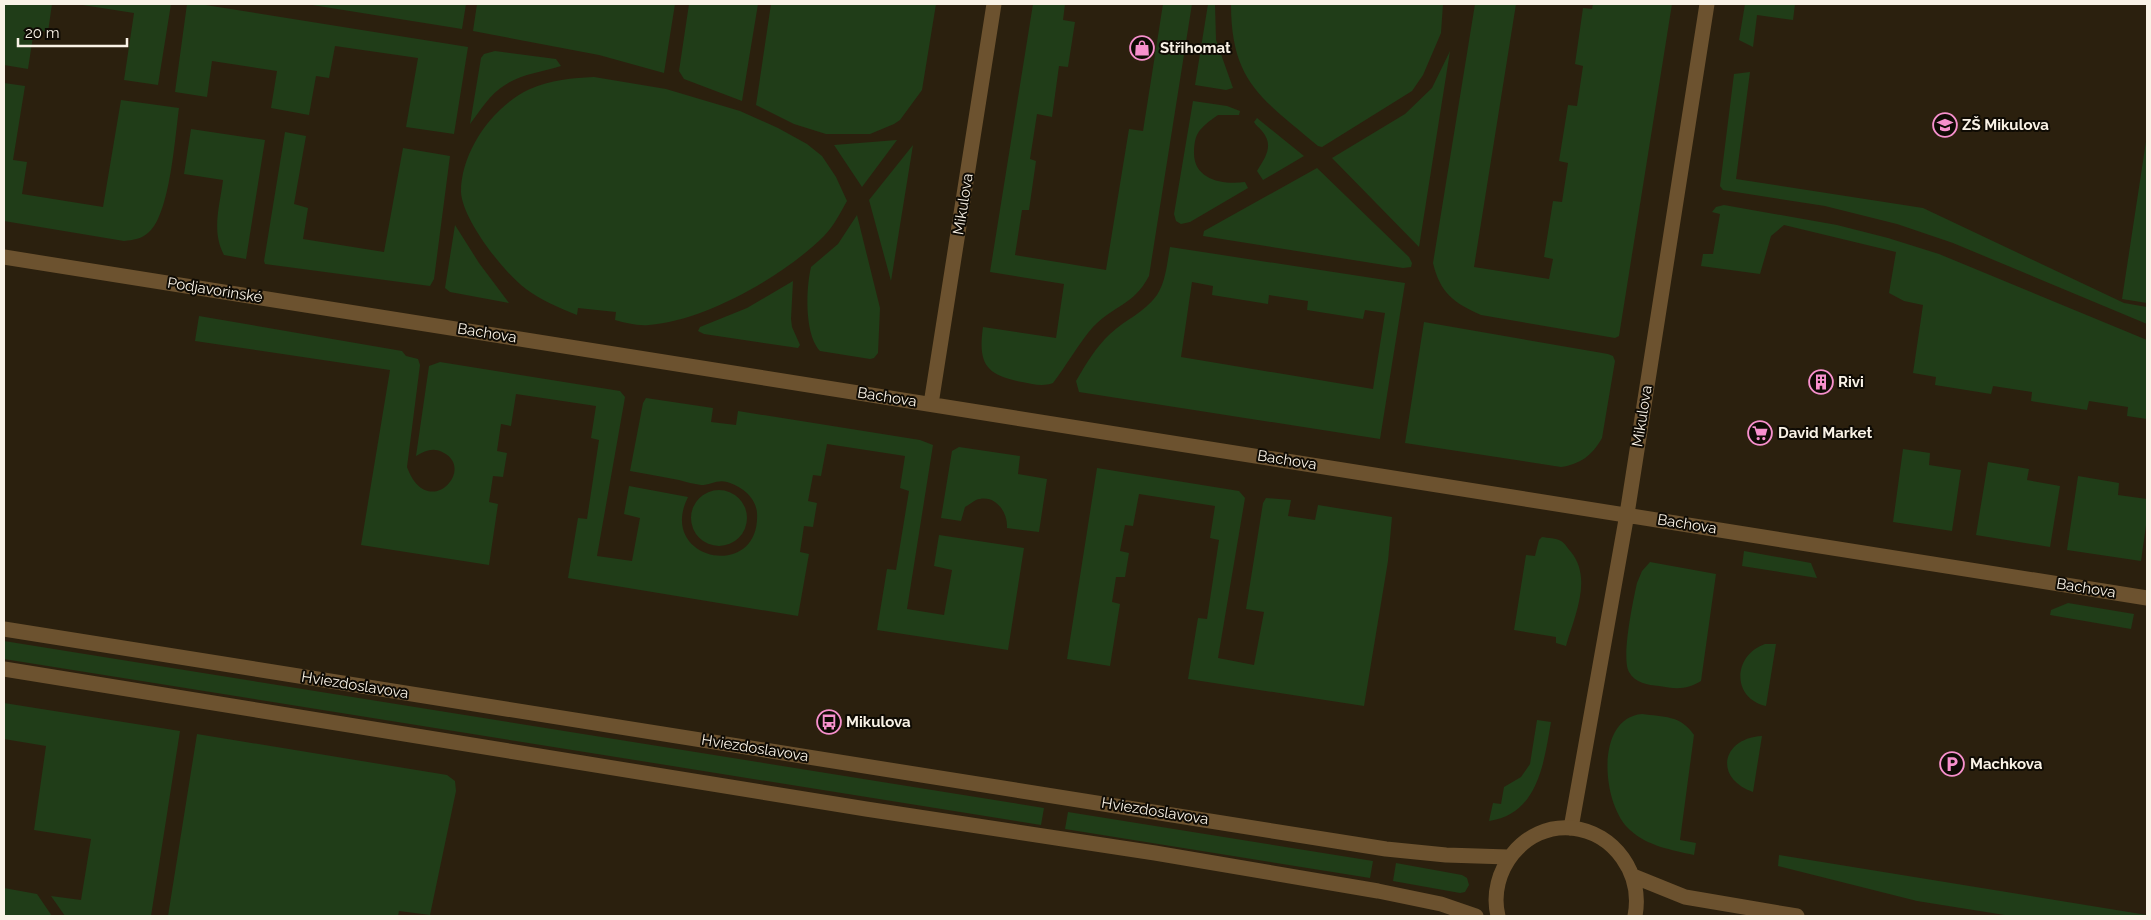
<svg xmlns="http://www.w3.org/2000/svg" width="2151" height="920" font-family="Raleway,sans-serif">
	<rect width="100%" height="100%" fill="#2b200e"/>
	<path fill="#203d18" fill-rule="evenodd" d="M4,4H52L48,32L34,30L28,69L4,65Z
		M76,4H171L158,85L124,80L134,13Z
		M187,4H199L468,47L454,134L406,127L418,58L335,46L329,78L316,76L309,115L271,108L277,71L212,61L207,97L175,92Z
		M306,4L446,5L466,4L462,29Z
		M477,4H675L664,73L599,55L473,31Z
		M689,4H758L742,101L684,79L679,71Z
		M771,4H936L922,90L900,120L894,124L870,134H826L794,124L756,105Z
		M1033,4H1065L1063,20L1075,22L1068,67L1059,66L1052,117L1037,114L1030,159L1036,161L1029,210H1022L1015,255L1106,270L1129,129L1143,131L1163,4H1192L1149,276C1133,306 1114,305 1093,327C1078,344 1067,365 1053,383C1042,387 1033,384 1022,382C985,375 978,363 983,327L1056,338L1064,284L990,272Z
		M1208,4H1215L1216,40L1233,88L1226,90L1195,85Z
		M1231,4H1443L1441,33L1423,75L1412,91L1322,147L1318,146C1263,99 1231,83 1231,4Z
		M1475,4H1516L1474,267L1549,279L1553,259L1544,257L1553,201L1562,202L1568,163L1559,161L1568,105L1577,106L1583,66L1575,64L1583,8L1592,9L1593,4H1672L1619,336L1615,338L1481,315C1454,303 1440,293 1433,263Z
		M1745,4H1795L1793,20L1757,15L1753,47L1739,40Z
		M495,51L556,59L561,66C542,72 521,74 505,85C490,94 480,111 470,124L481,58L484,54Z
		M1450,51L1419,247L1332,158L1405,114L1432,88Z
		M1750,72L1736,179L1923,208L2124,303L2147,307V324L1953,243L1897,224L1825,206L1723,190L1720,186L1734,74Z
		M594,77L666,89L740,111L778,128L807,144L822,156L836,177L847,201C840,213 834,226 824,236C784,276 705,321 649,325C637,326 626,323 615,320L616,312L578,308L577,315C559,308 541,300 526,289C504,273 462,219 461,192C461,151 493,106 530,89C550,80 573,78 594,77Z
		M4,83L25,86L13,160L27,162L22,194L103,207L121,100L179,108C175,137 170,214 149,232C142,239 133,240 124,241L4,221Z
		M1193,101L1227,106L1240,111L1239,115H1218C1212,119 1205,124 1200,130C1195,136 1194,145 1194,153C1194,180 1223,185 1245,182L1248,188L1190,222L1181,224L1176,221L1174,214Z
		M1257,118L1304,156L1263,180L1257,171C1266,157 1274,145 1262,131C1259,127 1256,126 1254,122Z
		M191,129L265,140L246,259L224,255C211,231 220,205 223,180L184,174Z
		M285,132L306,136L294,204L308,208L303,239L384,252L403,148L450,156L434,279L430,286L265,264L264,261Z
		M2147,135V303L2122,299Z
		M897,140L862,187L834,145Z
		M913,145L891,281L869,200Z
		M1317,168L1409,257L1412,263L1411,267L1403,268L1203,236L1204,231Z
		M1724,205L1837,225L1888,238L1939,254L2147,340V419L2127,416L2128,407L2089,401L2087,410L2031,401L2032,392L1993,386L1991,394L1935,385L1936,377L1913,373L1923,305L1904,301L1889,293L1896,252L1784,225L1771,236L1760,274L1701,266L1703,254H1713L1720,214L1712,212L1716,207Z
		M857,215L880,308L878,353L874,358L870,359L820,351C804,334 806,288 811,267L838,244Z
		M455,225L479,263L509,303L450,292L445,288Z
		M1170,247L1405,283L1380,439L1079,392L1076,381C1086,364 1096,347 1110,334C1126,319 1144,313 1157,295C1166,281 1167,263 1170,247ZM1192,282L1213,286L1212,295L1268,304L1269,295L1308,301L1307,310L1363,319L1365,310L1385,313L1373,389L1181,357Z
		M793,281L791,319L792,327L800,345L798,348L704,334L698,331L700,327L747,308Z
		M199,316L402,351L406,356L418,359L420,365L407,467C427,522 476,470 444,453C434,447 426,450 416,456L429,366L440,362L620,391L625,397L624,403L597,556L632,561L640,518L624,514L629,486L688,497C656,561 761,582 757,513C756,497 741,486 727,482C718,479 710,485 701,485C694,484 686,482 679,480C663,477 647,474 630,471L643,403L646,398L713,408L711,422L736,425L738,411L920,440L933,445L907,609L944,615L952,570L934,566L939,535L1024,548L1008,650L877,630L887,569L896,570L909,491L900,488L905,456L827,444L821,476L813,475L808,501L817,503L813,527L804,526L800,552L809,554L798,616L568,578L578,518L587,519L599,440L591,438L596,406L516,394L511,426L501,424L497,451L507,453L503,477L493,476L489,502L498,504L489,565L361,545L390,370L195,341Z
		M1424,322L1608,354L1613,356L1615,361L1602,438C1592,456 1580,464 1561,467L1405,443Z
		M959,447L1020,456L1018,474L1047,479L1039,532L1007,528C1008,511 994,493 976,500C972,502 969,505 965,507L961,521L941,518L952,451Z
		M1903,449L1930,453L1929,465L1961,470L1952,531L1893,522Z
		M1988,462L2029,469L2027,480L2060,486L2050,547L1976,535Z
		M1097,468L1239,491L1245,498L1218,658L1254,665L1264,612L1246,609L1263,503L1266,498L1291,500L1288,516L1315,520L1318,505L1392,517L1388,561L1364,706L1188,679L1198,618L1207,619L1219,540L1210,538L1215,506L1139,494L1133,526L1125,525L1120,551L1129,553L1125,577H1116L1112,602L1120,604L1110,666L1067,659Z
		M2078,476L2119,483L2118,495L2147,499V518L2141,561L2067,550Z
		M691 518a28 28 0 1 1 56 0a28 28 0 1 1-56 0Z
		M1542,537C1548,538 1556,538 1561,541C1565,543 1568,549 1571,552C1593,579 1574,617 1566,646L1556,643V637L1514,630L1526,555L1535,556L1539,540Z
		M1744,551L1811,563L1817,578L1742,566Z
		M1650,562L1716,574L1701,681C1687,690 1675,689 1659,686C1648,685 1635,683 1629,672C1621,658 1633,601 1637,583L1642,571Z
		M2068,603L2134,614L2131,629L2050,615L2051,610Z
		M4,641L1044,808L1041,825L4,659Z
		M1765,644H1776L1766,706C1731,698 1733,655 1765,644Z
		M4,703L180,731L151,916H65L51,896L81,900L91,839L34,830L46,746L4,739Z
		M1642,714C1663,717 1681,715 1694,735L1680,840L1696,843L1694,855C1672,850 1647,846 1630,830C1602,806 1594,718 1642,714Z
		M1537,720L1551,722C1544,761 1539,814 1489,821L1493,803L1501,804L1504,787L1521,777L1530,764Z
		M197,734L447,775L455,781L456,791L430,915L399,911L398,916H168Z
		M1762,736L1753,792C1713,778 1722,738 1762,736Z
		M1068,812L1373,861L1370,878L1065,829Z
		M1779,855L2147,915V916H2011L1917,901L1778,866Z
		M1396,863L1462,875L1467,878L1469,885L1465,892L1460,893L1393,881Z
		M4,888L37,894L52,916H4Z"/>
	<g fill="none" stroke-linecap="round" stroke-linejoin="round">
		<path stroke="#6c522f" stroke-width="15" d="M4,257L2147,598
			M931,404L994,4
			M1571,828L1627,514L1707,4"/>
		<path stroke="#6c522f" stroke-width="15" d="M4,629L1386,849L1446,855L1508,857
			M4,669L866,809L1155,853L1378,891L1441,904L1476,916
			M1633,876L1685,897L1797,916
			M1498,916C1487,872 1524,823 1572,828C1615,833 1643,874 1635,916"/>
	</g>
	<defs>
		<g id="shop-ring" transform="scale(1.25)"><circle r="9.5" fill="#0f0b04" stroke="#f790cd" stroke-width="1.5"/><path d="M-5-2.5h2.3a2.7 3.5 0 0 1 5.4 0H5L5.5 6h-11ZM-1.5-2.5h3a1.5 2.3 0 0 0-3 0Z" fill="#f790cd"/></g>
		<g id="school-ring" transform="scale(1.25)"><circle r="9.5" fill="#0f0b04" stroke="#f790cd" stroke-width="1.5"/><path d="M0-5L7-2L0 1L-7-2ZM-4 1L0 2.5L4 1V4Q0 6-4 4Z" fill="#f790cd"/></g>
		<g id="building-ring" transform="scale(1.25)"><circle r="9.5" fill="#0f0b04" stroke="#f790cd" stroke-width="1.5"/><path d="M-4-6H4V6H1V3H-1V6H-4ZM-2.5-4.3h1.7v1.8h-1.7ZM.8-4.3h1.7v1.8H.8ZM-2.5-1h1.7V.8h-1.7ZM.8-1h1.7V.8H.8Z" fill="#f790cd"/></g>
		<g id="supermarket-ring" transform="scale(1.25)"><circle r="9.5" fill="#0f0b04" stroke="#f790cd" stroke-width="1.5"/><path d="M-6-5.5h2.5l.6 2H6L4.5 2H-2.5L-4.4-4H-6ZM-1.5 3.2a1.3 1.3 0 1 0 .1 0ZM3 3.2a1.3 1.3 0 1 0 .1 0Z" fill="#f790cd"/></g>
		<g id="bus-ring" transform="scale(1.25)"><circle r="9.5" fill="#0f0b04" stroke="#f790cd" stroke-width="1.5"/><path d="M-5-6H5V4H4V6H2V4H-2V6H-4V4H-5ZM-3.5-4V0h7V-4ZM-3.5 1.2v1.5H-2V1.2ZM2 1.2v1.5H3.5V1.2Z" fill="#f790cd"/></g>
		<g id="parking-ring" transform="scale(1.25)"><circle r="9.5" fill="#0f0b04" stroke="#f790cd" stroke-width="1.5"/><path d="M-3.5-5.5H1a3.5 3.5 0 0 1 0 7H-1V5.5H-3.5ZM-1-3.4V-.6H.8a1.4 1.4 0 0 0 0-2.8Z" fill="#f790cd"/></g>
	</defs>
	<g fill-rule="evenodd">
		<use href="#shop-ring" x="1142" y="48"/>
		<use href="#school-ring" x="1945" y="125"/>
		<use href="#building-ring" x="1821" y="382"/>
		<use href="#supermarket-ring" x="1760" y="433"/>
		<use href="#bus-ring" x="829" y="722"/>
		<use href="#parking-ring" x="1952" y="764"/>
	</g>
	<g text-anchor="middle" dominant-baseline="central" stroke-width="4" stroke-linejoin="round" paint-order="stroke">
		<g font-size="15" font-weight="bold" fill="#f9f2e6" stroke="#0f0b04" text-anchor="start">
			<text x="1160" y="48">Střihomat</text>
			<text x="1962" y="125">ZŠ Mikulova</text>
			<text x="1838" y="382">Rivi</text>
			<text x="1778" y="433">David Market</text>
			<text x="846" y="722">Mikulova</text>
			<text x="1970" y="764">Machkova</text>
		</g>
		<g font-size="15" fill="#f9f2e6" stroke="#0f0b04">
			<text transform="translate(963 204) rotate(-81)">Mikulova</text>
			<text transform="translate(215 290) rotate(9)">Podjavorinské</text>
			<text transform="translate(487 333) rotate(9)">Bachova</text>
			<text transform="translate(887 397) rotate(9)">Bachova</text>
			<text transform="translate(1642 416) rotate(-81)">Mikulova</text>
			<text transform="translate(1287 460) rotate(9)">Bachova</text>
			<text transform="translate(1687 524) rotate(9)">Bachova</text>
			<text transform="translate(2086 588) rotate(9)">Bachova</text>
			<text transform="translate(355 685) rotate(9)">Hviezdoslavova</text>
			<text transform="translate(755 748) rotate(9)">Hviezdoslavova</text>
			<text transform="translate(1155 811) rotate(9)">Hviezdoslavova</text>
		</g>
	</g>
	<rect width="2151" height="920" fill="none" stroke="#f9f2e6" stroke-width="10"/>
	<path d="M18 38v8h109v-8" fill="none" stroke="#f9f2e6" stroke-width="2.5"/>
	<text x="25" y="38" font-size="15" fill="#f9f2e6" stroke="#0f0b04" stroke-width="4" paint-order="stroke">20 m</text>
</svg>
